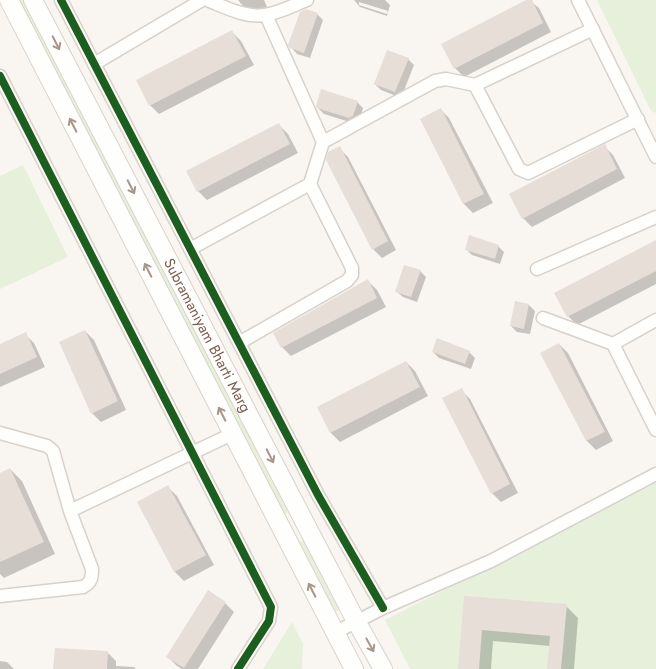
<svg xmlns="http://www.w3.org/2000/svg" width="656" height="669" font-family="Jost,sans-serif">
	<rect width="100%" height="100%" fill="#f9f5f0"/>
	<path fill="#e7f0db" d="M17,0H27L288,512L283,515Z
		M597,0H656V113L651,111Z
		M23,165L68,257L0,289V176Z
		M656,483V669H410L385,620Z
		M304,540L340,609L335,612L298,543Z
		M292,622L303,644L302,669H263Z"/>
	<path fill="#0003" fill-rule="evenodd" d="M238,0H264L267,7L255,13L247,11Z
		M354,0H385L390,5L387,16L360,7ZM359,2L388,11L387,14L359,5Z
		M529,0L539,8L551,32L464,77L455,68Z
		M317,14L323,20L310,58L297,54L291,47Z
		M232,32L241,41L254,65L159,114L150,105Z
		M408,59L414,65L401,98L381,90L375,84Z
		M357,102L363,108L359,122L356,124L324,114L318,108Z
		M440,109L449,118L493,203L473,213L464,204L421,119Z
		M279,125L288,134L298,153L207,200L198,191Z
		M604,146L613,155L625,178L532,227L523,218Z
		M339,148L348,157L396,250L382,258L373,249Z
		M656,244V284L577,325L568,316Z
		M498,246L504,252L500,264L472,255L466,249Z
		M420,271L426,277L417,302L403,297L397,292Z
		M368,281L377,290L386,307L291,356L282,347Z
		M516,302L529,305L535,311L530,334L517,332L511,326Z
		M85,331L94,340L126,410L101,422L92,413Z
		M25,334L34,343L45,367L0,387V345Z
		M559,344L568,353L613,441L596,450L587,441L542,353Z
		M433,352H469L475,358L471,369L439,358Z
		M406,362L415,371L428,396L340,442L331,433L318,408Z
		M461,390L470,399L518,493L501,502L492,493Z
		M10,469L22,481L55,554L4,578L0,574V474Z
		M168,487L177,496L214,565L184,581L175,572Z
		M465,597L566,606L578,618L574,669H548L550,646L493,641L491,669H459Z
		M225,603L234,612L198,669H182L177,666L168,657Z
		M108,653L116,661V666L134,667L136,669H54Z
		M0,661L7,662L14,669H0Z"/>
	<path fill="#e6ded7" d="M526,0H532L543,23L454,69L441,44Z
		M306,9L318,13L304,53L290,48L288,45L300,12Z
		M232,30L246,56L149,106L136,80Z
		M387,50L409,58L395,92L374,84Z
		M321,89L358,101L353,116L349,118L317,108L316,106Z
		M441,108L484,194L463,204L420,119Z
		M279,123L290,144L197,192L186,171Z
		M605,144L617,169L522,219L509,194Z
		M340,146L388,241L372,250L326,160L328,152Z
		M469,235L499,245L495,259L465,250Z
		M656,240V271L567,317L554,293Z
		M404,265L421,270L411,297L395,292Z
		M368,279L377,298L281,348L273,333Z
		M515,301L529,304L524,329L510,326Z
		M85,330L118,401L91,414L59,342Z
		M26,332L37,357L0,374V344Z
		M437,338L470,351L465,364L432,352Z
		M559,343L605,432L586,441L540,353Z
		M406,361L420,387L330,433L317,407Z
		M462,388L510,484L491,494L442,398Z
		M10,468L44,542L0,562V473Z
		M168,485L206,555L174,572L137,502Z
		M208,590L226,602L184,668L166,657Z
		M464,596L567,604L561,669H547L550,636L482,630L479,669H458Z
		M55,648L108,651L107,669H53Z"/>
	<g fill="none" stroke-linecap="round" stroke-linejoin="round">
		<g stroke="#d7d1cb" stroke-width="15">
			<path id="minor" d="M61,0L318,495L383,608
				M207,0C225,7 245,18 265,15C279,13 294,5 307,0
				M578,0L656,157
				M266,15L323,142
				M593,29L475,85L519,169L528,173L638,119
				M94,64L202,0
				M0,76L271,607L269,621L238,669
				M310,184L323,142L435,81L446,79L475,85
				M190,249L310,184L352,268V275L347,281L239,343
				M537,269L656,217
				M543,318L613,344
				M656,320L613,344L656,430
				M0,433L47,446L53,451L70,511L92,569C92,578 91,583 83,587L0,596
				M70,511L232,434
				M334,633L383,608L491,561L656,474"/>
		</g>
		<g stroke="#d9d2cb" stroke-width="20">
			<g id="secondary">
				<path d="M9,0L354,669"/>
				<path id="s1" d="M33,0L356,621L383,669"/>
			</g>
		</g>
		<use href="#minor" stroke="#fefefd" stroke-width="12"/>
		<use href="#secondary" stroke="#fefefd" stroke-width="18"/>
		<g stroke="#fffaf3" stroke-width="11">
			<path id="cycleway" d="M61,0L318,495L383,608
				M0,76L271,607L269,621L238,669"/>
		</g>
		<use href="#cycleway" stroke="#1b5e20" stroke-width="8"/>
	</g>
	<defs><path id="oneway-shaft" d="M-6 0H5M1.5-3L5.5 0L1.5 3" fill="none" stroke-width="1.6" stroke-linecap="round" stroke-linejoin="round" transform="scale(1.25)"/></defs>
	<g stroke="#a8958b">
		<use href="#oneway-shaft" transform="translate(56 43) rotate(63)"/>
		<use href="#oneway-shaft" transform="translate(73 125) rotate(-117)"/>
		<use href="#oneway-shaft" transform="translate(131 187) rotate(63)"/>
		<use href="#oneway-shaft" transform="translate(148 270) rotate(-117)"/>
		<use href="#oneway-shaft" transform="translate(222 414) rotate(-117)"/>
		<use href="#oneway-shaft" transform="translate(270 456) rotate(63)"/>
		<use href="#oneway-shaft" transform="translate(312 590) rotate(-117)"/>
		<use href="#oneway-shaft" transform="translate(370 645) rotate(61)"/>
	</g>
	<g text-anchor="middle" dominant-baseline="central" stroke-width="5" stroke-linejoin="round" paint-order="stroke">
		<g font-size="15" fill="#7a5c4d" stroke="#fffaf3">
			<text stroke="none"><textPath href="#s1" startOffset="378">Subramaniyam Bharti Marg</textPath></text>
		</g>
	</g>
</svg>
